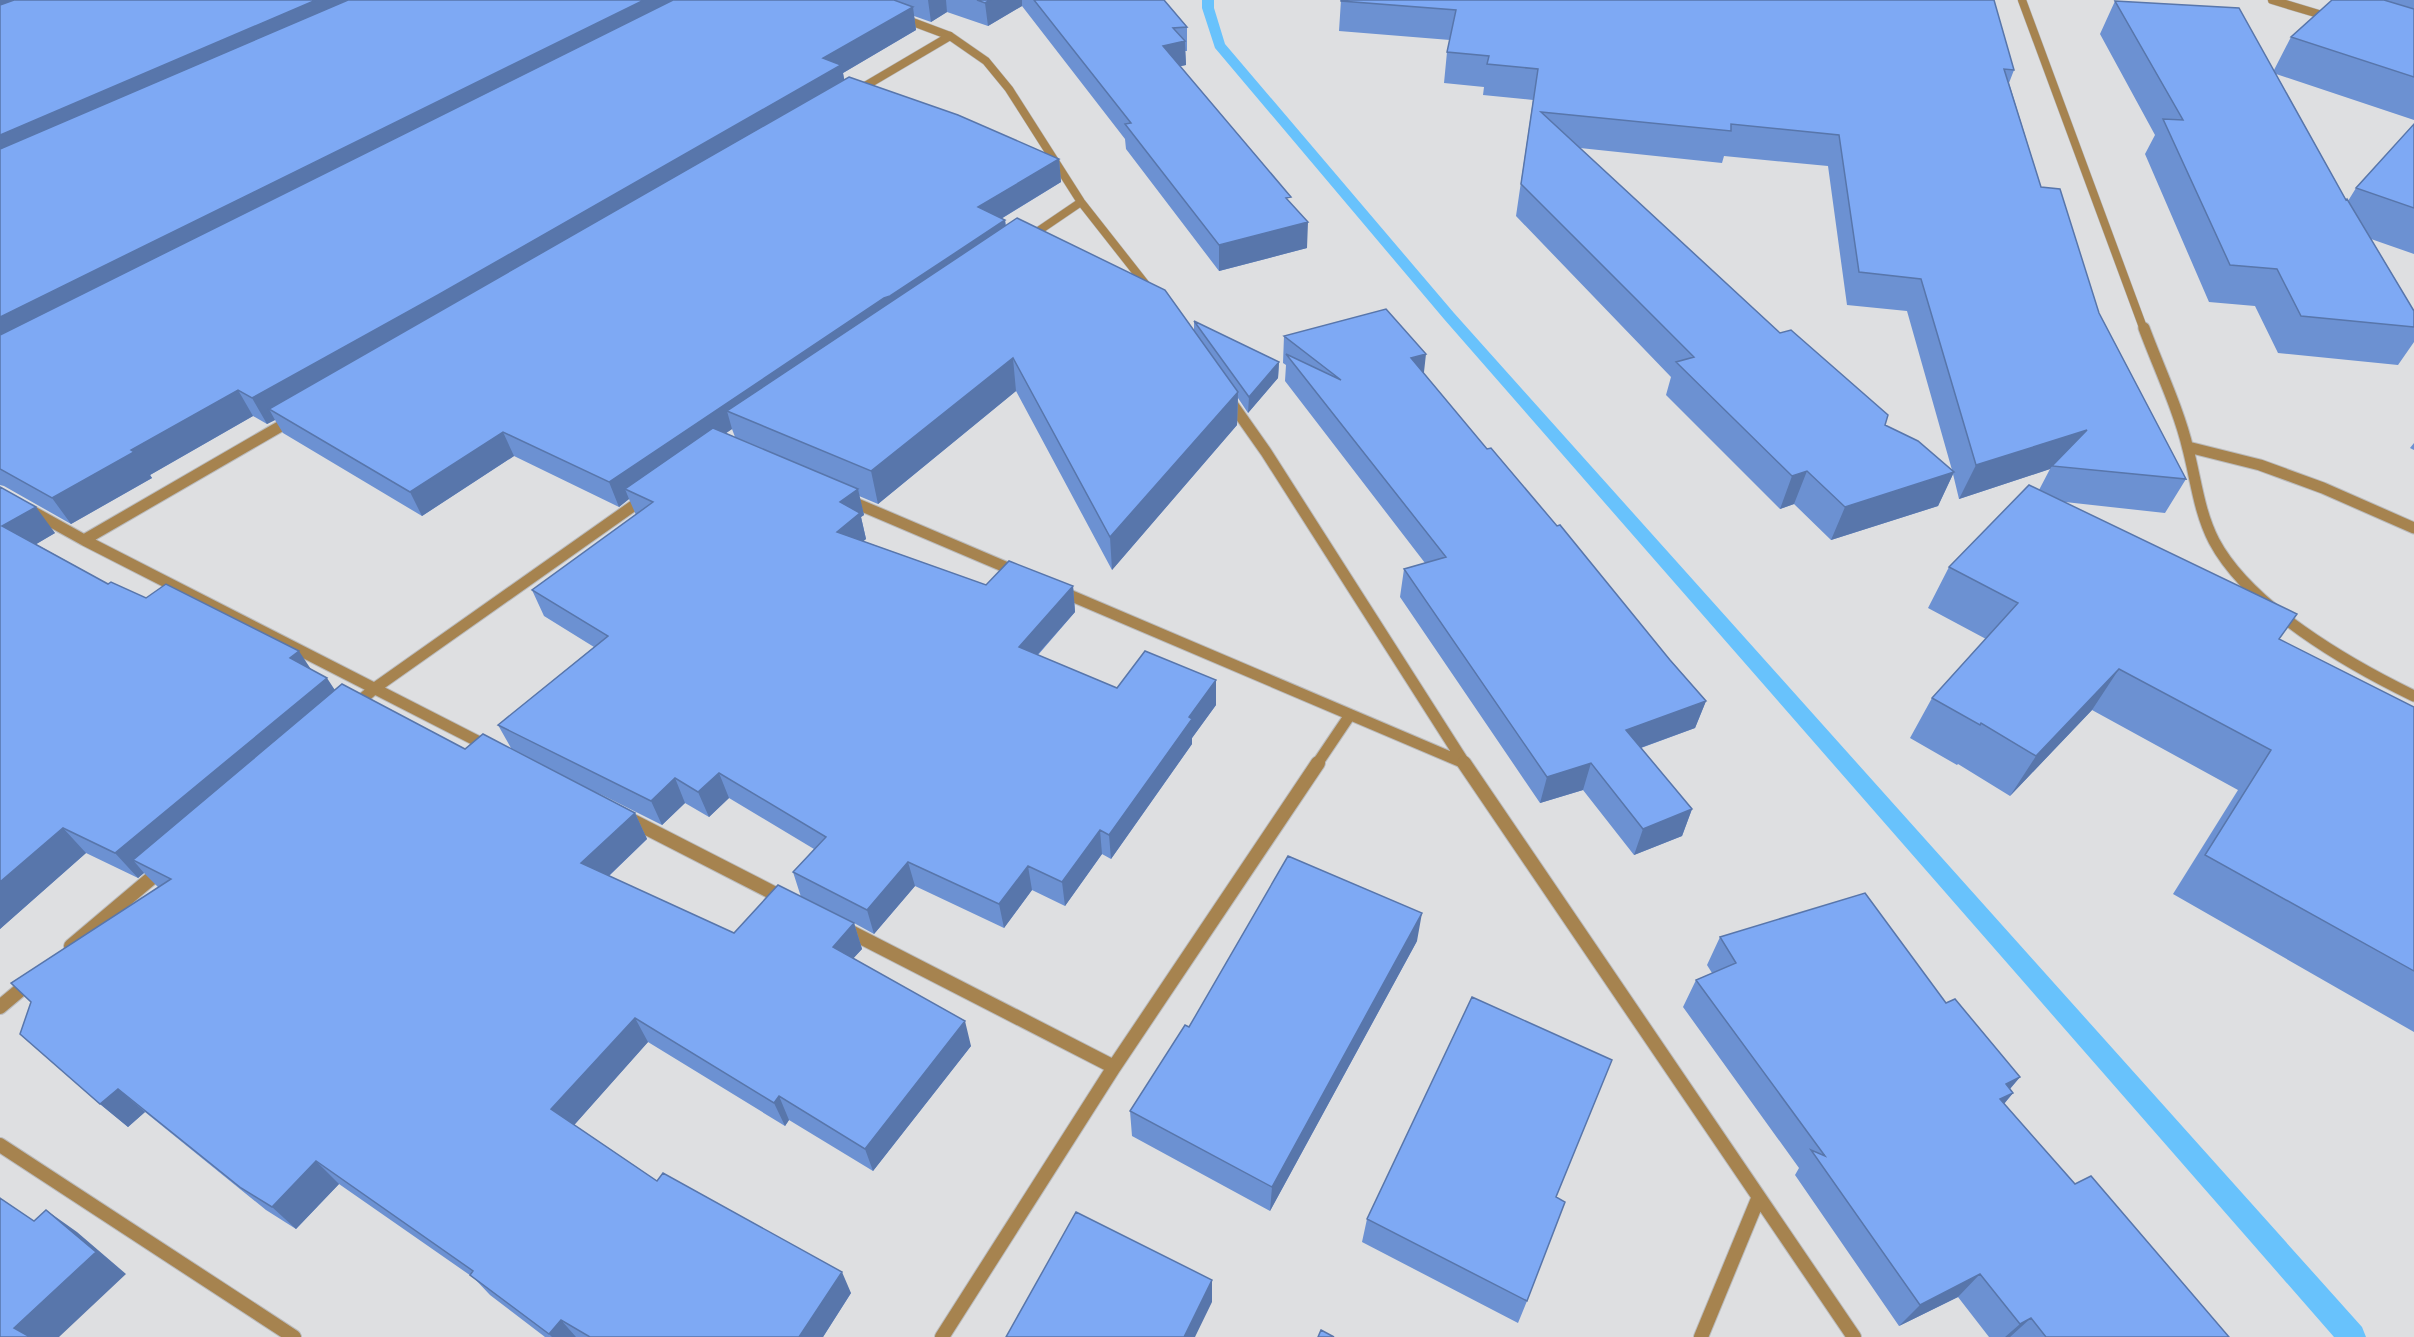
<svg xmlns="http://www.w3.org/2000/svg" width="2414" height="1337" font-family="'DejaVu Sans',sans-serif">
	<rect width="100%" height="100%" fill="#dedfe1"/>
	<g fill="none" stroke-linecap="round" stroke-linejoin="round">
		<path fill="#68c2fc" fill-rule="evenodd" d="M1202,0H1214V8L1225,44L1454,313L2362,1327L2366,1337H2334L1444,319L1215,48L1202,8Z"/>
		<g stroke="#babbbd" stroke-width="9">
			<path id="minor-far2" d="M2022,0L2144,330
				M902,18L950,36L986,61L1009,89L1081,202L1151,291
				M855,92L950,36
				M1028,238L1081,202"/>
		</g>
		<g stroke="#babbbd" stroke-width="13">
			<path id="minor-far1" d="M2144,328C2158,366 2179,410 2188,449C2196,480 2199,512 2214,541C2249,607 2348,664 2414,696
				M1228,398L1266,452L1465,764
				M2188,447L2260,465L2323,488L2414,528
				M848,500L1017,572
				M30,510L84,540L489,747
				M84,540L293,419
				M1060,591L1464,763
				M353,707L375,688L643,499
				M1317,764L1350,715"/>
		</g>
		<g stroke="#babbbd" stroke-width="16">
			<path id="minor" d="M1464,763L1854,1337
				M627,818L785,899
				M843,928L1114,1067
				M71,946L161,870
				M0,1007L31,981
				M0,1145L294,1337
				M942,1337L1114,1067L1318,763
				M1701,1337L1758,1199"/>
		</g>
		<g stroke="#babbbd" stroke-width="9">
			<path id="tertiary" d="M2272,0L2332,18"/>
		</g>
		<use href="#minor-far2" stroke="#a6834f" stroke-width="8"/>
		<use href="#minor-far1" stroke="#a6834f" stroke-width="11"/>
		<use href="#minor" stroke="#a6834f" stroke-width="14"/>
		<use href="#tertiary" stroke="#a6834f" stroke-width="8"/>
	</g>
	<path fill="#6c91d2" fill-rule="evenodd" d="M0,0H1164L1187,27V51H1185L1186,65L1180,66L1290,203L1307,248L1219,271L1126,149L1125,139L1022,6L988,26L947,12L931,22L914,16L916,30L843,73L844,80L1059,159L1061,182L1001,219L1005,220L1006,226L1194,331V321L1279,362L1278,378L1248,413L1238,398L1237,425L1112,570L1016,391L878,504L859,496L864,515L861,517L866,539L863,541L986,585L1073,586L1075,612L1038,655L1117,688L1216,680V705L1192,738V744L1111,859L1102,854L1065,906L1032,890L1004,928L915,886L874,934L854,923L862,949L853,958L971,1046L873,1171L789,1120L785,1126L648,1042L574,1125L657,1181L851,1293L823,1337H545L490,1295L474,1278L339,1184L296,1229L266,1210L145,1112L128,1127L100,1104L158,887L144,873L138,878L86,853L0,929V487L55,533L36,544L108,584L146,598L311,670L335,690L465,749L511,748L498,725L594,647L544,616L532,590L636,515L629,499L619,507L514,456L422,516L283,433L275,420L267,424L253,416L150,475L152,478L71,524L4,486L0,485ZM732,429L735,437L726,433ZM596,792L662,825L685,803L709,817L729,798L814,849L793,872L801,897L734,933L609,876L647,839L635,813Z
		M1341,0H1994L2014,70L2009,83L2041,187L2099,313L2186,479L2165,513L2065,502L2279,639L2414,707V1032L2173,894L2238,790L2092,710L2010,796L1958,764L1957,765L1910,738L1932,698L1986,639L1928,608L1949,567L2039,490L2050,469L1959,499L1953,474L1938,506L1831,540L1794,504L1780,509L1666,395L1671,377L1516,216L1533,100L1483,95L1484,87L1444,83L1447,52L1450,40L1339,31ZM1580,148L1722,163L1724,156L1828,166L1847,305L1907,311L1952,470L1885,425L1780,333Z
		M2332,0H2414V120L2276,74L2346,200L2348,201L2356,188L2414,124V254L2371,239L2414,311V342L2398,365L2278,353L2255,306L2209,302L2145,154L2155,135L2100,34L2115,1L2274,70L2291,37Z
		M1284,336L1424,374L1487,449L1706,701L1695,728L1641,748L1692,809L1682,836L1634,855L1583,790L1540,803L1400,597L1404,569L1425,563L1285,381L1286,365L1283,363Z
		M2414,443V450L2410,448Z
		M1720,937L1946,1003L2020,1077L2010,1089L2013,1093L2004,1104L2075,1184L2229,1337H1989L1958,1297L1899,1326L1795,1175L1799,1168L1683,1007L1696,980L1712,973L1707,965Z
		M1417,941L1270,1211L1132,1136L1130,1111L1189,1027Z
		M1556,1197L1527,1301L1518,1323L1362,1242L1367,1219Z"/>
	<path fill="#5876ab" d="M0,0H56L0,20Z
		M316,0H379L0,167V135Z
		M644,0H697L0,352V317Z
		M928,0H946L947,12L931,22Z
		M990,0H1022V6L988,26L985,3Z
		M913,7L916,30L843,73L846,89L269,409L275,420L267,424L252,398L823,58Z
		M1185,41L1186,65L1163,70V46Z
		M1059,159L1061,182L981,231L978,207Z
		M1005,220L1007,244L727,411L732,429L637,494L625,489L629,499L619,507L609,482L884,298Z
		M1308,222L1307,248L1219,271V245Z
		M1426,354L1423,381L1411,358Z
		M1013,358L1016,391L878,504L871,471Z
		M1279,362L1278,378L1248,413L1249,397Z
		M238,390L253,416L150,475L152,478L71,524L52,498L131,450Z
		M1238,392L1237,425L1112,570L1110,537Z
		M2087,430L2052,466L2050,469L1959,499L1976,465Z
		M503,432L514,456L422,516L410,492Z
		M1807,471L1794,504L1780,509L1792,476Z
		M1954,472L1938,506L1831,540L1845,507Z
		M858,489L864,515L861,517L866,539L843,558L837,532L840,502Z
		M36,507L55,533L23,552L2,526Z
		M1073,586L1075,612L1022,672L1019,647Z
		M299,651L316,677L290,658Z
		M2119,669L2092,710L2010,796L2036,756Z
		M327,678L344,704L133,860L144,873L138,878L115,853Z
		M1216,680V705L1192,738V744L1111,859L1109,835L1189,717Z
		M1706,701L1695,728L1618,756L1626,730Z
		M1591,763L1583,790L1540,803L1547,777Z
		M719,773L729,798L709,817L698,792Z
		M675,778L685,803L662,825L651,801Z
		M1692,809L1682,836L1634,855L1643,829Z
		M635,813L647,839L595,889L581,863Z
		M63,828L86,853L0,929V882Z
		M1100,830L1102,854L1065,906L1062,882Z
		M908,862L915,886L874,934L867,910Z
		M1028,866L1032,890L1004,928L999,904Z
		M1422,913L1417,941L1270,1211L1272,1187Z
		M854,923L862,949L841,972L833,947Z
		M635,1018L648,1042L568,1132L551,1109Z
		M965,1021L971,1046L873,1171L865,1149Z
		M2020,1077L2002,1098L2013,1093L1992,1118L2006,1084Z
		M118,1089L145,1112L128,1127L100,1104Z
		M779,1096L789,1120L785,1126L774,1103Z
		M316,1161L339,1184L296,1229L272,1207Z
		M46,1210L77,1232L126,1274L59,1337H30L14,1328Z
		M842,1272L851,1293L823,1337H799Z
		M1980,1274L1958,1297L1899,1326L1920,1305Z
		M1212,1280V1302L1195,1337H1184Z
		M2031,1318L2010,1337H2005L2020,1324Z
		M561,1320L576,1337H552L549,1334Z"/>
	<path fill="#7ea9f4" stroke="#5876ab" stroke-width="1.5" d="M14,0H316L0,135V5Z
		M348,0H644L0,317V149Z
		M673,0H894L913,7L823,58L841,65L438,295L252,398L238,390L131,450L134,452L52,498L0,469V335Z
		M977,0H990L985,3Z
		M1034,0H1164L1187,27L1173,28L1185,41L1163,46L1291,197L1286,198L1308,222L1219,245L1125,124L1131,123Z
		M1341,0H1994L2014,70L2004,69L2041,187L2060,189L2099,313L2186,479L2052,466L2087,430L1976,465L1921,279L1859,272L1839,135L1731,124V131L1541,112L1780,333L1791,330L1888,415L1885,425L1918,441L1954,472L1845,507L1807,471L1792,476L1676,362L1694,357L1521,184L1538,69L1487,64L1489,56L1447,52L1456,10L1341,1Z
		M2332,0H2384L2414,9V77L2291,37Z
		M2115,1L2239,8L2346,200L2347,199L2414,311V327L2301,316L2277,269L2230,265L2163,119L2183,120Z
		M849,77L958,115L1059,159L978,207L1005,220L890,296L884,298L609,482L503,432L410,492L269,409Z
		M2414,124V208L2356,188Z
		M1017,218L1165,290L1238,392L1110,537L1013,358L871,471L727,411Z
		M1386,309L1426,354L1411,358L1487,449L1491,448L1557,526L1560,525L1670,660L1706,701L1626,730L1692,809L1643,829L1591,763L1547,777L1404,569L1446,557L1286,354L1341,380L1284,336Z
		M1194,321L1279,362L1249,397Z
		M713,428L858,489L840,502L860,513L837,532L986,585L1009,561L1073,586L1019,647L1117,688L1145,651L1216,680L1189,717L1192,719L1109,835L1100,830L1062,882L1028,866L999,904L908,862L867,910L793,872L826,837L719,773L698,792L675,778L651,801L498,725L608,636L532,590L653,502L625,489Z
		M2029,485L2297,614L2279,639L2414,707V971L2205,855L2271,750L2119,669L2036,756L1981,723L1980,725L1932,698L2018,603L1949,567Z
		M0,487L36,507L2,526L108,584L111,582L146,598L166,584L299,651L290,658L327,678L115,853L63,828L0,882Z
		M342,684L465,749L483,734L635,813L581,863L734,933L778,885L854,923L833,947L965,1021L865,1149L779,1096L774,1103L635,1018L551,1109L657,1181L663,1173L842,1272L799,1337H590L561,1320L549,1334L470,1275L473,1271L316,1161L272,1207L241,1188L118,1089L100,1104L20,1034L31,1002L11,983L171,879L133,860Z
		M1288,856L1422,913L1272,1187L1130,1111L1185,1025L1189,1027Z
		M1865,893L1946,1003L1955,999L2020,1077L2006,1084L2013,1093L2000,1099L2075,1184L2091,1176L2229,1337H2046L2031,1318L2020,1324L1980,1274L1920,1305L1811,1150L1825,1156L1696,980L1736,963L1720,937Z
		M1472,997L1612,1060L1556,1197L1565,1202L1527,1301L1367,1219Z
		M0,1198L34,1221L46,1210L96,1252L14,1328L30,1337H0Z
		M1076,1212L1212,1280L1184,1337H1006Z
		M1321,1330L1334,1337H1318Z"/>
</svg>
